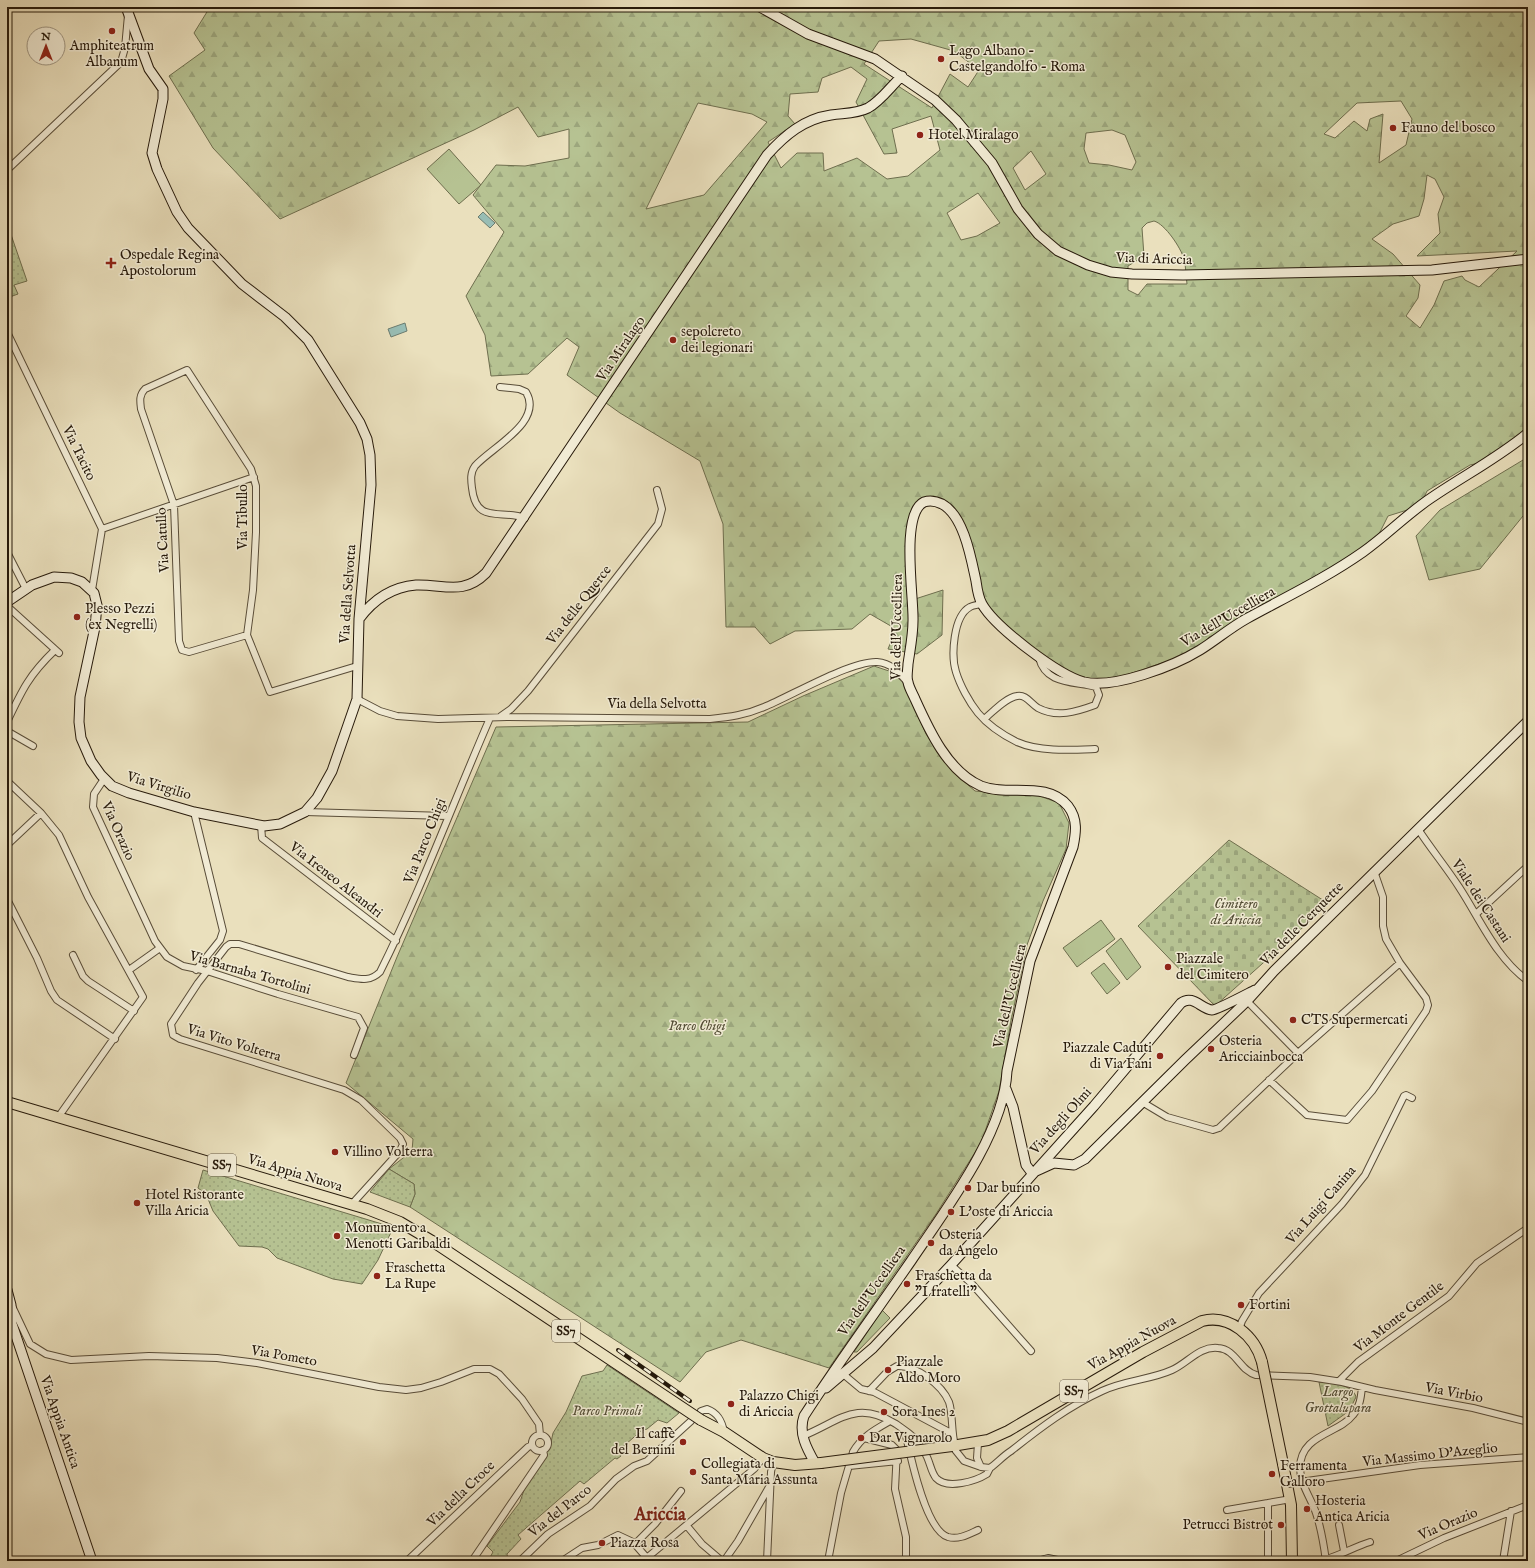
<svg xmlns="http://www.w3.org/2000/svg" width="1535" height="1568" font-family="'IM FELL English',serif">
	<defs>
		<pattern id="forest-firs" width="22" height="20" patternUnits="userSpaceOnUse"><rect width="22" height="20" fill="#b6c292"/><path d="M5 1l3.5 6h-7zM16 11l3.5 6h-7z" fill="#9ca67d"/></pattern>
		<pattern id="cemetery-stones" width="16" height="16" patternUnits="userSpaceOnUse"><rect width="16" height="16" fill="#b6c292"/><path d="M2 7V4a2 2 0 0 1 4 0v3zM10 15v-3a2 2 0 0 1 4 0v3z" fill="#9ca67d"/></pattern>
		<pattern id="park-dots" width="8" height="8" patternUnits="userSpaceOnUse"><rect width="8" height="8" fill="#b6c292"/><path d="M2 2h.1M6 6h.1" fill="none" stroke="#9ca67d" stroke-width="1.8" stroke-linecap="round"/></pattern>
	</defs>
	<rect width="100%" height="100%" fill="#eae0bd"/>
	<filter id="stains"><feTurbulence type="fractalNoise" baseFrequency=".005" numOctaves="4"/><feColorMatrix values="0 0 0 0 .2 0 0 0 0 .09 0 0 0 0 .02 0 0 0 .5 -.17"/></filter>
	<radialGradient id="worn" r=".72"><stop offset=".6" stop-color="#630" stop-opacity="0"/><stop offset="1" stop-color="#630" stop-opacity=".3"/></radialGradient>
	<path fill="#b6c292" stroke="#6e6e4e" d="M449,149L481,185L459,204L427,169Z
		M1101,920L1115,939L1077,967L1063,948Z
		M1121,938L1141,967L1127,980L1106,951Z
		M1104,963L1120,983L1107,994L1091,973Z
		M882,1310L890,1318L857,1352H854Z"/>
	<path fill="url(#forest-firs)" stroke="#6e6e4e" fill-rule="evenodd" d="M210,7H1528V432L1488,461L1470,465L1427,491L1420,506L1388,516L1374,544L1234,626L1209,637L1198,651L1102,683L1061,672L986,610L958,521L931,501L915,515L912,600L943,590L942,635L917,654L888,649L896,629L870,614L852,629L795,631L770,644L755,627H726L723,524L700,461L620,413L567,375L579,347L567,338L528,374L491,376L485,335L466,296L504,232L473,195L496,165L525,166L569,158V129L538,137L518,107L474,130L280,219L213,148L169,76L205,50L194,33ZM911,39L954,51L979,70L968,87L950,74L932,108L864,64L879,41ZM851,67L867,79L856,102L884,154L897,153L892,129L931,116L940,150L908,176L887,179L857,158L824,171L823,153H797L781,168L768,142L795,124L788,116L790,94L818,92L822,78ZM1401,101L1412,119L1406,145L1379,163L1383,114L1370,119L1367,131L1354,121L1335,138L1324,134L1357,103ZM698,103L752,114L767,122L704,195L646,209ZM1112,130L1125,135L1136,162L1132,170L1109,165L1089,163L1084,149L1086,133ZM1031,151L1046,174L1025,190L1013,168ZM1427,175L1435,179L1444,197L1438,214L1440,233L1417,256L1517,251L1479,287L1465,280L1462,276L1444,281L1434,305L1420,328L1406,316L1418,298L1420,285L1393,254L1372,239L1393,224L1419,216L1424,199ZM978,193L1000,223L977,236L961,240L947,213ZM1154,221C1165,224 1181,248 1184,259C1186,267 1186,276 1187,284H1147L1138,295L1128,290V266L1144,256L1142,228L1147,223Z
		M1528,457V515L1523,516L1480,569L1429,580L1416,536L1440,510Z
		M874,666L889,671L904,683L926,734L952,771L975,791L1004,794H1034L1059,803L1069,823L1066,849L1043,901L1027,945L1011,1021L999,1091L981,1143L936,1214L829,1368L741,1340L706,1352L680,1382L410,1207L415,1194L414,1184L389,1169L412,1151L413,1139L346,1083L397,957L496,727L748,722L803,696Z"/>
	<path fill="url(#cemetery-stones)" stroke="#6e6e4e" d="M1229,840L1329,904L1215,1006L1138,926Z"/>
	<path fill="url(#park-dots)" stroke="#6e6e4e" d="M7,223L27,281L14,285L18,294L7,298Z
		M389,1169L414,1184L415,1194L410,1207L370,1192Z
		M203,1170L382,1224L393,1228L378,1260L362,1284L333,1279L277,1258L268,1249L262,1247L239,1246L213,1211L206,1194L198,1188Z
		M607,1365L679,1413L667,1423L658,1420L647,1429L641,1431L618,1451L621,1456L617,1459L615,1458L584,1484L580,1481L518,1535L521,1539L507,1554L508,1561H488L493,1552L487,1546L520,1502L524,1490L550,1447L553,1433L566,1412L582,1376L603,1371Z
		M1319,1382C1330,1383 1353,1384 1356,1397L1349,1411L1328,1426Z"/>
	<path fill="#98bdb4" stroke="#6b7c70" d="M483,212L495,223L490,228L478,217Z
		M405,323L407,331L391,337L388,329Z"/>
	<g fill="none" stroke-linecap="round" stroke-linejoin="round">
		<g stroke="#584c38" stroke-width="8">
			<path id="street" d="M7,170L121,62L125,48L128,15
				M7,332L102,529L92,590
				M187,370L251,469L256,486V532L253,590L247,635L189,652L182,650L179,641L174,505L141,409C140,401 139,395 145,389Z
				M500,387L519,389L526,392C544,422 492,447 475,466C470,473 471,480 472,488C476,525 501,509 525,518
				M102,529L254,477
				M7,552L26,589
				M981,604C978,605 973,605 970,607C953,616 951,656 956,672C960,685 969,702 978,713C987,724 1003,735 1017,742C1039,752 1071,750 1095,749
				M7,606L59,653
				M247,635L270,692L357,666
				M357,699L380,711L397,716L438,719L507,717L710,719C729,717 746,715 764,707C791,696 850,661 877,662C891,663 899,672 907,682
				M501,716L511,709L528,691L658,524L662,509L657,490
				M984,719C993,712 1005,698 1017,696C1026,694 1031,704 1038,708C1057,718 1076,712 1095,705L1099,695L1096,687C1074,681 1046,685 1039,658
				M7,722C22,690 29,675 55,650
				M7,731L33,746
				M104,779L94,794L93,807L155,941L167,957L183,966L207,971L278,994L358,1017L364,1028L354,1055
				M7,781L41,813L59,835L88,897L143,997L59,1116
				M194,812L223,931L220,940L196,970
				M305,812L447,816
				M261,825L262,838L396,941
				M1418,829C1431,849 1446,867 1459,887C1480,919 1496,958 1528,981
				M7,845L41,813
				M7,899L37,958L51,991L57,1000L115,1039
				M1476,914L1528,866
				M73,955L83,976L88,981L134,1011
				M129,970L160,948
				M1247,1001L1298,1053
				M1269,1080L1307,1115L1347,1120L1372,1091L1426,1011L1428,1005L1426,998L1400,963L1386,939L1383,926V897L1374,871
				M1142,1102L1167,1117L1213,1130L1219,1128L1298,1053L1400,963
				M352,1204L400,1151L403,1144L400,1138L361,1100L344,1090L180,1039L173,1035L171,1024L198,983L226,947L230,944H239L348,977C360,979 370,982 380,972C421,890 453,803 490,718
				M951,1265L972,1284L1031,1351
				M12,1306L30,1344L46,1354L71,1360L149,1356L217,1358L257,1363L379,1387L406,1390L421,1388L441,1382L474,1369H490L499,1374L522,1399L539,1424L540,1435
				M1239,1329L1242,1321L1259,1293L1342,1204L1365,1175L1404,1096L1406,1095L1412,1098
				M843,1374L861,1389L874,1392L951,1433
				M1339,1381L1358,1362L1449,1296L1477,1263L1528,1228
				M869,1391L887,1372L897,1366C916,1365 942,1385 949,1402C953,1414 951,1431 955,1446
				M701,1411L707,1409C718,1413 722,1421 724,1432
				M905,1431C910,1454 925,1530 948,1537C959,1540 969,1534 978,1530
				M532 1443a8 8 0 1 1 16 0a8 8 0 1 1-16 0Z
				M803,1436C840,1421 856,1399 896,1424C904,1430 914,1435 919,1444
				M864,1438L892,1445L897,1450L895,1489L906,1537V1561
				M952,1446L964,1461L981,1467L977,1458L978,1443
				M926,1455C930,1462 931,1472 936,1478C947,1490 976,1481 987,1474L990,1468
				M849,1466L898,1461
				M981,1467L990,1468C997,1463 1003,1456 1011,1451C1040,1428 1069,1406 1102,1391C1125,1380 1150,1380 1172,1370C1188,1363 1199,1346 1218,1348C1236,1349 1240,1371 1256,1375L1310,1377L1342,1382L1375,1390L1473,1408L1528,1422
				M1307,1481L1420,1465L1528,1457
				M1227,1510L1268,1503
				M1339,1525L1344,1551
				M687,1526L702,1544L722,1561
				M635,1544L655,1524L681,1491
				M1326,1559C1341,1555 1354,1547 1370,1542
				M407,1561L528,1447L532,1445
				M472,1561L544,1455L543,1450
				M520,1561L548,1534L590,1506L616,1479L634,1466L647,1461L691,1421
				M562,1561L582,1548L598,1545L618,1535L633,1542L647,1558
				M643,1561L754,1469L763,1458
				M724,1561L738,1541L769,1487
				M767,1561L771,1472L773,1462
				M828,1561L841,1493L853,1452C861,1437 876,1429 890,1421
				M1037,1561L1048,1558L1062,1561
				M1268,1561V1503L1291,1499
				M1326,1561C1324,1546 1321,1528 1316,1513C1311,1498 1300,1484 1300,1468C1300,1434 1339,1434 1353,1415C1360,1407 1361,1397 1362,1387
				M1396,1561L1444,1538L1528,1505
				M1503,1561L1511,1511"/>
		</g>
		<g stroke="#271a0b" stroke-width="11">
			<path id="secondary" d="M760,7L808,34L875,59L935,100L956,120L992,163L1018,209L1038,234L1058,251L1088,265L1111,272L1132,274L1183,275L1432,270L1528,259
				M7,602L32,585L54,577L71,578L82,582L94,593L97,605L95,627L80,697L79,722L81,738L91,761L101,775L112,786L129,793L194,812L264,826L280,824L305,812L317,798L332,771L357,699L359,619L371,485L370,455L367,439L360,423L308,340L285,317L242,284L188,228L177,212L157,169L152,153L163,99V89L149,69L126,7
				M359,619C373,600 392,587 416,585C444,584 463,596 486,573L767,155C785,135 804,119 831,115C844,113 856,114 868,108C881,101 891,86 902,76
				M1006,1089L1013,1107L1026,1165L1032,1173
				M1032,1173L1054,1163L1074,1165L1085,1159L1185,1060L1247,1001L1274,971L1528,721
				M7,1290L11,1305L12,1324L92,1561
				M826,1388L873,1348L951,1265L1094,1106L1181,1003C1193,994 1201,1009 1212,1010C1217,1010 1247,994 1255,990
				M815,1463C807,1449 798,1433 804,1416C838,1363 875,1313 911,1261C946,1209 1004,1134 1007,1071L1030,961L1073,847C1076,833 1078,819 1068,806C1046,780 1009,797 981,786C948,772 929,730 915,699C913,694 909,688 908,682C906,677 908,669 908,664C910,650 913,635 913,621C914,597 900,514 924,502C930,500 936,501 942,504C964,516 971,558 976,581C977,588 978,597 982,604C995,627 1058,675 1084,682C1114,689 1174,666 1200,650C1216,640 1230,628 1246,619C1286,597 1326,578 1363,552C1387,535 1407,514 1431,498C1463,476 1498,458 1528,433"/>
		</g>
		<g stroke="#271a0b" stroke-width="12">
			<path id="primary" d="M7,1102L367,1209L400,1222L432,1241
				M701,1420L724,1432L763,1458L773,1462L795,1465L821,1463
				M952,1446L988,1440L1008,1431L1143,1352L1202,1321C1230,1314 1255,1336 1262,1362
				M1283,1464L1291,1505L1292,1561"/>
		</g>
		<use href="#street" stroke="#f1ebd4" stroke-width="6"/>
		<use href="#secondary" stroke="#f1ebd4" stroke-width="9"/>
		<use href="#primary" stroke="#eae0bd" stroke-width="10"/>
		<g stroke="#271a0b" stroke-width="4">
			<path id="rail" d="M618,1350L690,1401"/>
		</g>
		<use href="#rail" stroke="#f1ebd4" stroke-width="2.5" stroke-dasharray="8" stroke-linecap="butt"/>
		<g stroke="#584c38" stroke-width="8" stroke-linecap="butt">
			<path id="street-bridge" d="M1288,1484L1307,1481"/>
		</g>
		<g stroke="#271a0b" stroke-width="12" stroke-linecap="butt">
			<path id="primary-bridge" d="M432,1241L701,1420
				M1262,1362L1283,1464
				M821,1463L952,1446"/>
		</g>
		<use href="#street-bridge" stroke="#f1ebd4" stroke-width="6"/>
		<use href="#primary-bridge" stroke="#eae0bd" stroke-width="10"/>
	</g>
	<g fill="#8f2418" stroke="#f1ebd4" stroke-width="1.5">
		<circle cx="112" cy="31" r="4"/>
		<circle cx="941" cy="59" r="4"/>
		<circle cx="1393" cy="128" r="4"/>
		<circle cx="920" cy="135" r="4"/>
		<path d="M109 257h4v4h4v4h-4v4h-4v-4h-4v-4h4z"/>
		<circle cx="673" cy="340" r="4"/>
		<circle cx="77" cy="617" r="4"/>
		<circle cx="1168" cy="967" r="4"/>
		<circle cx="1293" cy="1020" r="4"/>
		<circle cx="1211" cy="1049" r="4"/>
		<circle cx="1160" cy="1056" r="4"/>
		<circle cx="335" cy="1152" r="4"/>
		<circle cx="968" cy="1188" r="4"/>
		<circle cx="137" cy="1203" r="4"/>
		<circle cx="951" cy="1212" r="4"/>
		<circle cx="337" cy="1236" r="4"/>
		<circle cx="931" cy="1243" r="4"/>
		<circle cx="377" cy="1276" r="4"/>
		<circle cx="907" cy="1284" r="4"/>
		<circle cx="1241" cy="1305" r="4"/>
		<circle cx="888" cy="1370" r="4"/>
		<circle cx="731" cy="1404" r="4"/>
		<circle cx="884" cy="1412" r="4"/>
		<circle cx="861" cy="1438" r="4"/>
		<circle cx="683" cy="1442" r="4"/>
		<circle cx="693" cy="1472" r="4"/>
		<circle cx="1272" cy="1474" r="4"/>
		<circle cx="1307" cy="1509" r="4"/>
		<circle cx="1281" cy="1525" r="4"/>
		<circle cx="602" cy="1543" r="4"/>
	</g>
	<g text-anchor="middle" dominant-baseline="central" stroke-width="3" stroke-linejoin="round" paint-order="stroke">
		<g fill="#f1ebd4" stroke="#645947" stroke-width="1">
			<rect x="208" y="1154" width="28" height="22" rx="3"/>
			<rect x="552" y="1320" width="28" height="22" rx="3"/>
			<rect x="1060" y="1380" width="28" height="22" rx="3"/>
		</g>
		<g font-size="13" font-weight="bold" fill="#271a0b">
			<text x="222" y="1165">SS7</text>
			<text x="566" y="1331">SS7</text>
			<text x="1074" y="1391">SS7</text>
		</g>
		<g font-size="14" fill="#271a0b" stroke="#f1ebd4" text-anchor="start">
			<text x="112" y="46" text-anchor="middle">Amphiteatrum<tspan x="112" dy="16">Albanum</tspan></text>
			<text x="949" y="51">Lago Albano -<tspan x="949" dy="16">Castelgandolfo - Roma</tspan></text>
			<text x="1401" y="128">Fauno del bosco</text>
			<text x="928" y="135">Hotel Miralago</text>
			<text x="120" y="255">Ospedale Regina<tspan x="120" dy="16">Apostolorum</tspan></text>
			<text x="681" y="332">sepolcreto<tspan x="681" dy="16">dei legionari</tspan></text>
			<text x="85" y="609">Plesso Pezzi<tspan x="85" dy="16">(ex Negrelli)</tspan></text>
			<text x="1176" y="959">Piazzale<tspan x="1176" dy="16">del Cimitero</tspan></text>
			<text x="1301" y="1020">CTS Supermercati</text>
			<text x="1219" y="1041">Osteria<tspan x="1219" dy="16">Aricciainbocca</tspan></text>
			<text x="1152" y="1048" text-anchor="end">Piazzale Caduti<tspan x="1152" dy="16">di Via Fani</tspan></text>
			<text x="343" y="1152">Villino Volterra</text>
			<text x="976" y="1188">Dar burino</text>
			<text x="145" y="1195">Hotel Ristorante<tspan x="145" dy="16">Villa Aricia</tspan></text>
			<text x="959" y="1212">L'oste di Ariccia</text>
			<text x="345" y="1228">Monumento a<tspan x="345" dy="16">Menotti Garibaldi</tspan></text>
			<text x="939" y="1235">Osteria<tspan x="939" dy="16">da Angelo</tspan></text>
			<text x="385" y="1268">Fraschetta<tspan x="385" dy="16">La Rupe</tspan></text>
			<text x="915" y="1276">Fraschetta da<tspan x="915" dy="16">"I fratelli"</tspan></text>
			<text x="1249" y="1305">Fortini</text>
			<text x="896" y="1362">Piazzale<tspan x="896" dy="16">Aldo Moro</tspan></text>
			<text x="739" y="1396">Palazzo Chigi<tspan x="739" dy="16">di Ariccia</tspan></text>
			<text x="892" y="1412">Sora Ines 2</text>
			<text x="675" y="1434" text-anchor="end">Il caffè<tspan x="675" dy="16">del Bernini</tspan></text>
			<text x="869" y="1438">Dar Vignarolo</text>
			<text x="701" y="1464">Collegiata di<tspan x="701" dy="16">Santa Maria Assunta</tspan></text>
			<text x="1280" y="1466">Ferramenta<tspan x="1280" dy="16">Galloro</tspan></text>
			<text x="1315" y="1501">Hosteria<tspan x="1315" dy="16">Antica Aricia</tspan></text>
			<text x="1273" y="1525" text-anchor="end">Petrucci Bistrot</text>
			<text x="610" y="1543">Piazza Rosa</text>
		</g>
		<g font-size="14" fill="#271a0b" stroke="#f1ebd4">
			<text transform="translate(1154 259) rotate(2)">Via di Ariccia</text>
			<text transform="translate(621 349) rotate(-56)">Via Miralago</text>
			<text transform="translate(79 453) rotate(64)">Via Tacito</text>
			<text transform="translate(243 517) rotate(-90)">Via Tibullo</text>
			<text transform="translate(163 540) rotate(-93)">Via Catullo</text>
			<text transform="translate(348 594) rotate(-86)">Via della Selvotta</text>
			<text transform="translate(579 605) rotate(-52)">Via delle Querce</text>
			<text transform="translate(1228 617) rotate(-30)">Via dell'Uccelliera</text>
			<text transform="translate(897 627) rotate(-89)">Via dell'Uccelliera</text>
			<text x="657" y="704">Via della Selvotta</text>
			<text transform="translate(159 786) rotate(17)">Via Virgilio</text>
			<text transform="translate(118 831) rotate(66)">Via Orazio</text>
			<text transform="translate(425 841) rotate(-68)">Via Parco Chigi</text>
			<text transform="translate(336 880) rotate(38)">Via Ireneo Aleandri</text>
			<text transform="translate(1481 901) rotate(57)">Viale dei Castani</text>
			<text transform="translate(1302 924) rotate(-45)">Via delle Cerquette</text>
			<text transform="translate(250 973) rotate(16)">Via Barnaba Tortolini</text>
			<text transform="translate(1010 996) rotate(-77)">Via dell'Uccelliera</text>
			<text transform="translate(234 1043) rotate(17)">Via Vito Volterra</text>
			<text transform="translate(1061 1121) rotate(-48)">Via degli Olmi</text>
			<text transform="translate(295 1173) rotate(17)">Via Appia Nuova</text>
			<text transform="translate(1321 1205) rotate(-49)">Via Luigi Canina</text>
			<text transform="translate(872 1291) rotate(-55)">Via dell'Uccelliera</text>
			<text transform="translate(1399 1317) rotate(-37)">Via Monte Gentile</text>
			<text transform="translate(1132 1343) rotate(-29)">Via Appia Nuova</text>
			<text transform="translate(284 1356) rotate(10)">Via Pometo</text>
			<text transform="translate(1454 1393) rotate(11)">Via Virbio</text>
			<text transform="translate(60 1422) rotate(71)">Via Appia Antica</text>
			<text transform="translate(1430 1455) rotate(-6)">Via Massimo D'Azeglio</text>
			<text transform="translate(461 1494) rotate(-44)">Via della Croce</text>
			<text transform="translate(560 1511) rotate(-38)">Via del Parco</text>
			<text transform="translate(1448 1524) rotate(-23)">Via Orazio</text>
		</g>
		<g font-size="14" font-style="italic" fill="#524c34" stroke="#f1ebd4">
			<text x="1236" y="904">Cimitero<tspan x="1236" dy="16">di Ariccia</tspan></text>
			<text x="697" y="1026">Parco Chigi</text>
			<text x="1338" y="1392">Largo<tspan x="1338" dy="16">Grottalupara</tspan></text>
			<text x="607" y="1411">Parco Primoli</text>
		</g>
		<g font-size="18" font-weight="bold" fill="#7a1f14" stroke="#f1ebd4">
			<text x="660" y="1515">Ariccia</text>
		</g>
	</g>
	<rect width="1535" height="1568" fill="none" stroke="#eae0bd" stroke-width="24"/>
	<rect x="8" y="8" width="1519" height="1552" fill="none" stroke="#271a0b" stroke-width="2"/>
	<rect x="12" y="12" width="1511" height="1544" fill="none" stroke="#271a0b"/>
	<g transform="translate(46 46)"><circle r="19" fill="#f1ebd4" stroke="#a09784"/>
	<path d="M0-3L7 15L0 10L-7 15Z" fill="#8f2418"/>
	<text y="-6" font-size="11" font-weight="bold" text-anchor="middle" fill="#271a0b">N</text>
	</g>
	<rect width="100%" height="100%" filter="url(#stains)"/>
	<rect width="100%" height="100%" fill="url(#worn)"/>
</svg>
